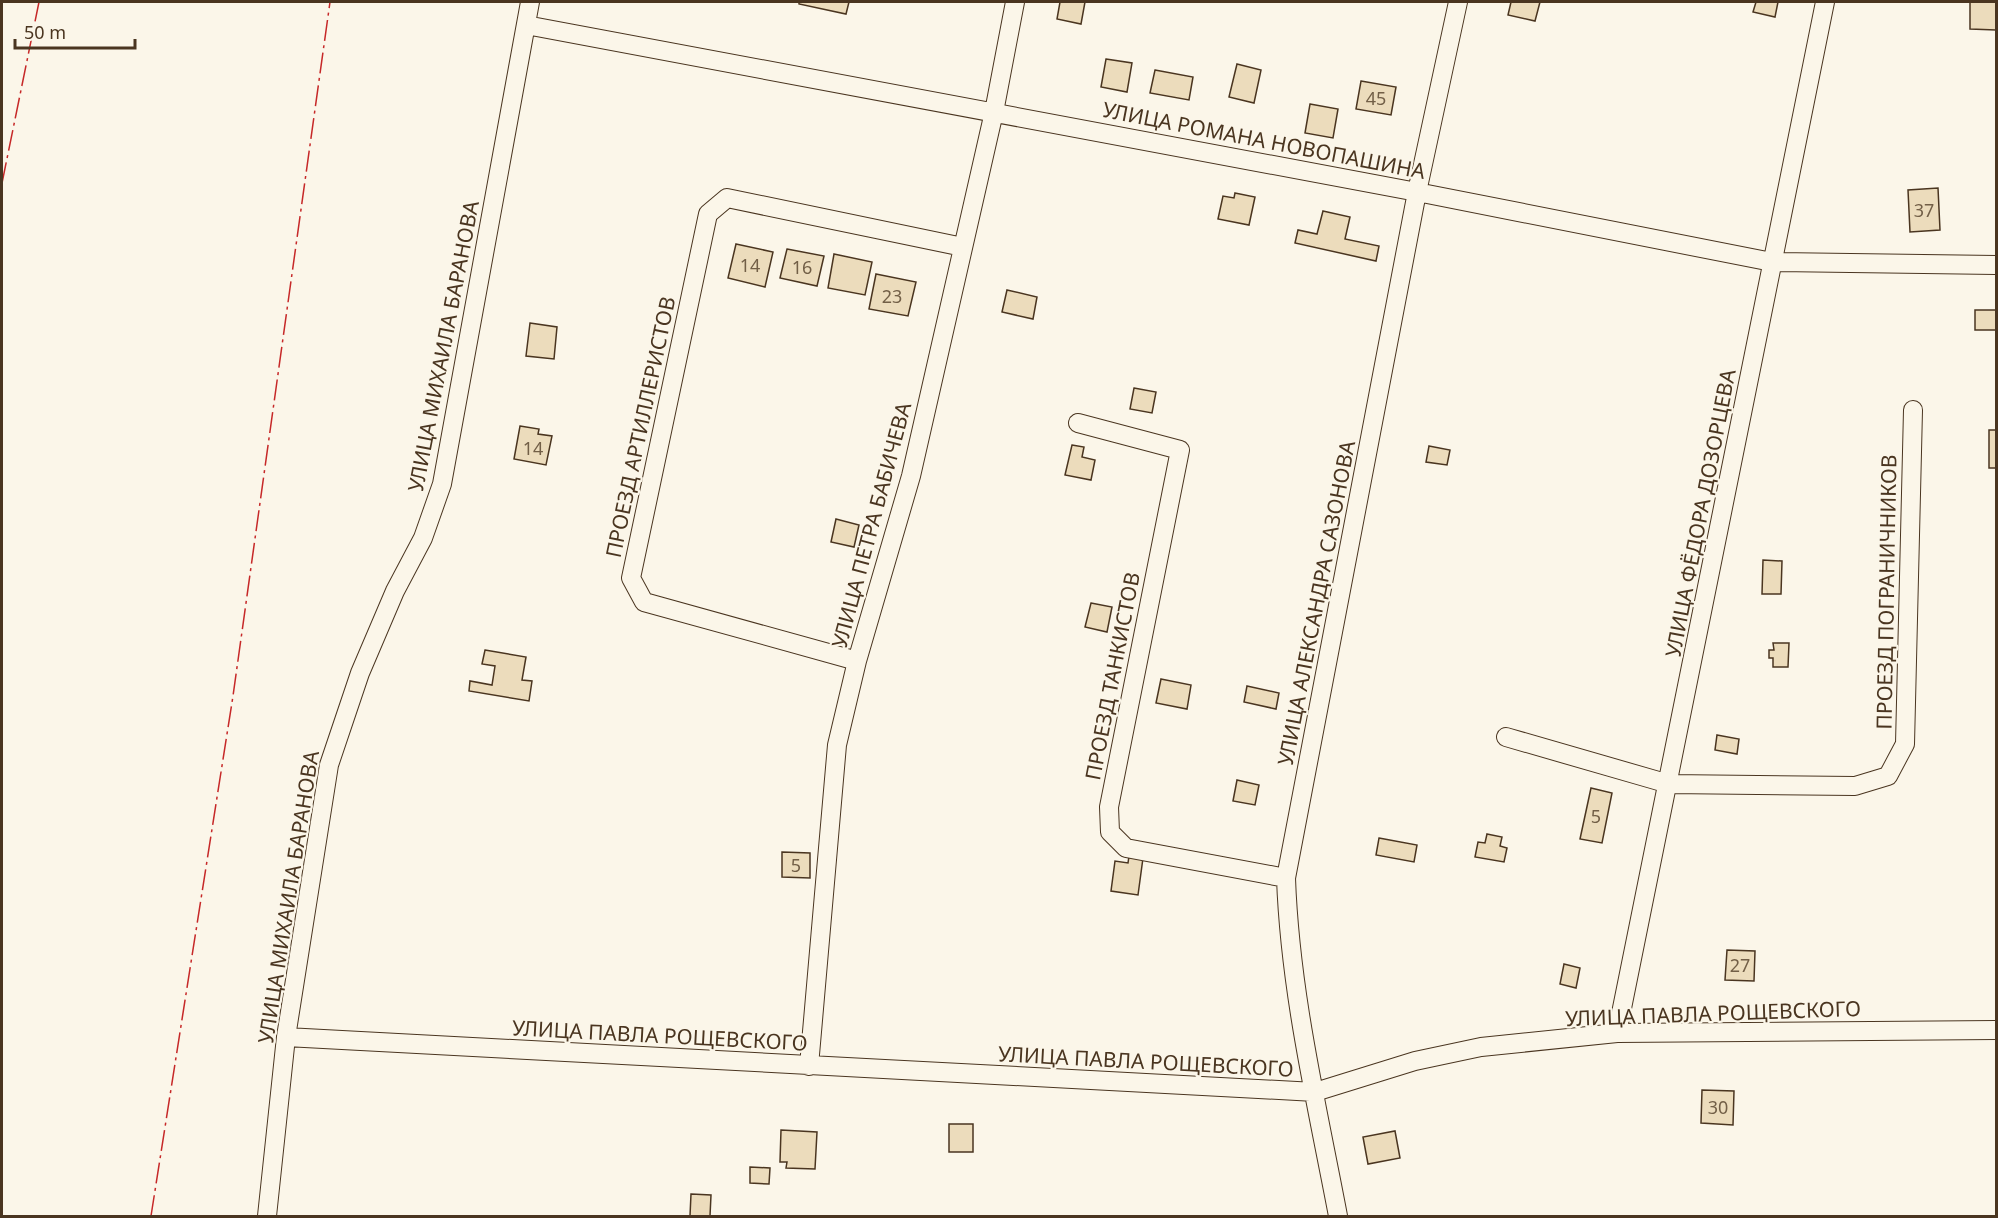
<svg xmlns="http://www.w3.org/2000/svg" width="1998" height="1218" font-family="'Noto Sans',sans-serif">
	<rect width="100%" height="100%" fill="#fbf6e9"/>
	<path fill="#ecdcbc" stroke="#4a3520" stroke-width="1.5" d="M799,2H849L846,14L799,4Z
		M1060,2H1085L1081,24L1057,19Z
		M1511,2H1540L1535,21L1508,15Z
		M1756,2H1778L1775,17L1753,12Z
		M1970,2H1996V30L1970,29Z
		M1106,59L1132,63L1127,92L1101,87Z
		M1237,64L1261,70L1254,103L1229,97Z
		M1155,70L1193,77L1189,100L1150,93Z
		M1361,81L1396,87L1391,115L1356,109Z
		M1310,104L1338,109L1333,138L1305,133Z
		M1938,188L1940,230L1910,232L1908,190Z
		M1235,193L1255,197L1249,225L1218,219L1223,196L1234,198Z
		M1323,211L1350,217L1345,239L1379,246L1376,261L1295,243L1298,230L1317,234Z
		M736,244L773,252L765,287L728,278Z
		M787,249L824,256L817,286L780,278Z
		M834,254L872,262L865,295L828,288Z
		M876,274L916,282L908,316L869,309Z
		M1007,290L1037,297L1033,319L1002,312Z
		M1975,310H1996V330H1975Z
		M530,323L557,327L554,359L526,356Z
		M1134,388L1156,392L1152,413L1130,409Z
		M520,426L539,429L538,434L552,436L546,465L514,459Z
		M1989,430H1996V468H1989Z
		M1072,445L1084,447L1082,457L1095,460L1091,480L1065,475Z
		M1429,446L1450,450L1447,465L1426,462Z
		M836,519L859,525L854,547L831,542Z
		M1763,560L1782,561L1781,594H1762Z
		M1091,603L1112,607L1107,632L1085,627Z
		M1773,643H1789L1788,667H1773V658H1769V650H1774Z
		M485,650L526,657L522,680L532,681L529,701L469,691L470,681L492,685L495,666L482,664Z
		M1161,679L1191,685L1187,709L1156,703Z
		M1247,686L1279,693L1276,709L1244,702Z
		M1717,735L1739,739L1737,754L1715,750Z
		M1237,780L1259,785L1255,805L1233,801Z
		M1591,788L1612,793L1602,843L1580,839Z
		M1487,834L1502,837L1500,846L1507,848L1504,862L1475,857L1478,842L1485,843Z
		M1379,838L1417,845L1414,862L1376,855Z
		M782,852L810,853V878L782,877Z
		M1129,856L1143,858L1138,895L1111,891L1115,861L1128,863Z
		M1727,950L1755,951L1754,981L1725,980Z
		M1564,964L1580,968L1576,988L1560,984Z
		M1702,1090L1734,1091L1733,1125L1701,1123Z
		M949,1124H973V1152H949Z
		M781,1130L817,1132L815,1169L786,1168L787,1162H780Z
		M1395,1131L1400,1158L1368,1164L1363,1137Z
		M750,1167L770,1168L769,1184L750,1183Z
		M691,1194L711,1195L710,1216H690Z"/>
	<g fill="none" stroke-linecap="round" stroke-linejoin="round">
		<g stroke="#4a3520" stroke-width="20">
			<path id="minor" d="M526,25L1417,192L1772,262L1996,265
				M1078,423L1180,450L1109,807L1110,832L1126,848L1286,878
				M857,661L644,602L631,578L708,214L727,198L963,247
				M1506,737L1669,784L1855,786L1888,776L1905,744L1913,410
				M1617,1033L1825,2
				M286,1037L1315,1092L1415,1061L1481,1047L1617,1033L1996,1030
				M809,1066L837,745L857,661L911,476L994,112L1015,2
				M267,1216L286,1037L329,765L360,673L395,591L423,538L442,484L530,2
				M1338,1216C1317,1105 1290,992 1286,878L1417,192L1458,2"/>
		</g>
		<use href="#minor" stroke="#fbf6e9" stroke-width="18"/>
		<path stroke="#c62828" stroke-width="1.5" stroke-dasharray="21 4.5 3 4.5" stroke-linecap="butt" d="M2,183L39,2
			M151,1216L233,696L330,2"/>
	</g>
	<g text-anchor="middle" dominant-baseline="central" stroke-width="4.5" stroke-linejoin="round" paint-order="stroke">
		<g font-size="18" fill="#725f47">
			<text x="1376" y="98">45</text>
			<text x="1924" y="210">37</text>
			<text x="750" y="265">14</text>
			<text x="802" y="267">16</text>
			<text x="892" y="296">23</text>
			<text x="533" y="448">14</text>
			<text x="1596" y="816">5</text>
			<text x="796" y="865">5</text>
			<text x="1740" y="965">27</text>
			<text x="1718" y="1107">30</text>
		</g>
		<g font-size="21" fill="#4a3520" stroke="#fbf6e9">
			<text transform="translate(1264 140) rotate(11)">УЛИЦА РОМАНА НОВОПАШИНА</text>
			<text transform="translate(443 346) rotate(-79)">УЛИЦА МИХАИЛА БАРАНОВА</text>
			<text transform="translate(640 427) rotate(-78)">ПРОЕЗД АРТИЛЛЕРИСТОВ</text>
			<text transform="translate(1700 513) rotate(-79)">УЛИЦА ФЁДОРА ДОЗОРЦЕВА</text>
			<text transform="translate(871 525) rotate(-75)">УЛИЦА ПЕТРА БАБИЧЕВА</text>
			<text transform="translate(1886 592) rotate(-89)">ПРОЕЗД ПОГРАНИЧНИКОВ</text>
			<text transform="translate(1316 603) rotate(-79)">УЛИЦА АЛЕКСАНДРА САЗОНОВА</text>
			<text transform="translate(1112 676) rotate(-79)">ПРОЕЗД ТАНКИСТОВ</text>
			<text transform="translate(288 897) rotate(-81)">УЛИЦА МИХАИЛА БАРАНОВА</text>
			<text transform="translate(1713 1013) rotate(-2)">УЛИЦА ПАВЛА РОЩЕВСКОГО</text>
			<text transform="translate(660 1035) rotate(3)">УЛИЦА ПАВЛА РОЩЕВСКОГО</text>
			<text transform="translate(1146 1061) rotate(3)">УЛИЦА ПАВЛА РОЩЕВСКОГО</text>
		</g>
	</g>
	<rect width="1998" height="1218" fill="none" stroke="#4a3520" stroke-width="6"/>
	<path d="M15 39v9h120v-9" fill="none" stroke="#4a3520" stroke-width="3"/>
	<text x="24" y="39" font-size="18" fill="#4a3520" stroke="#fbf6e9" stroke-width="4.5" paint-order="stroke">50 m</text>
</svg>
